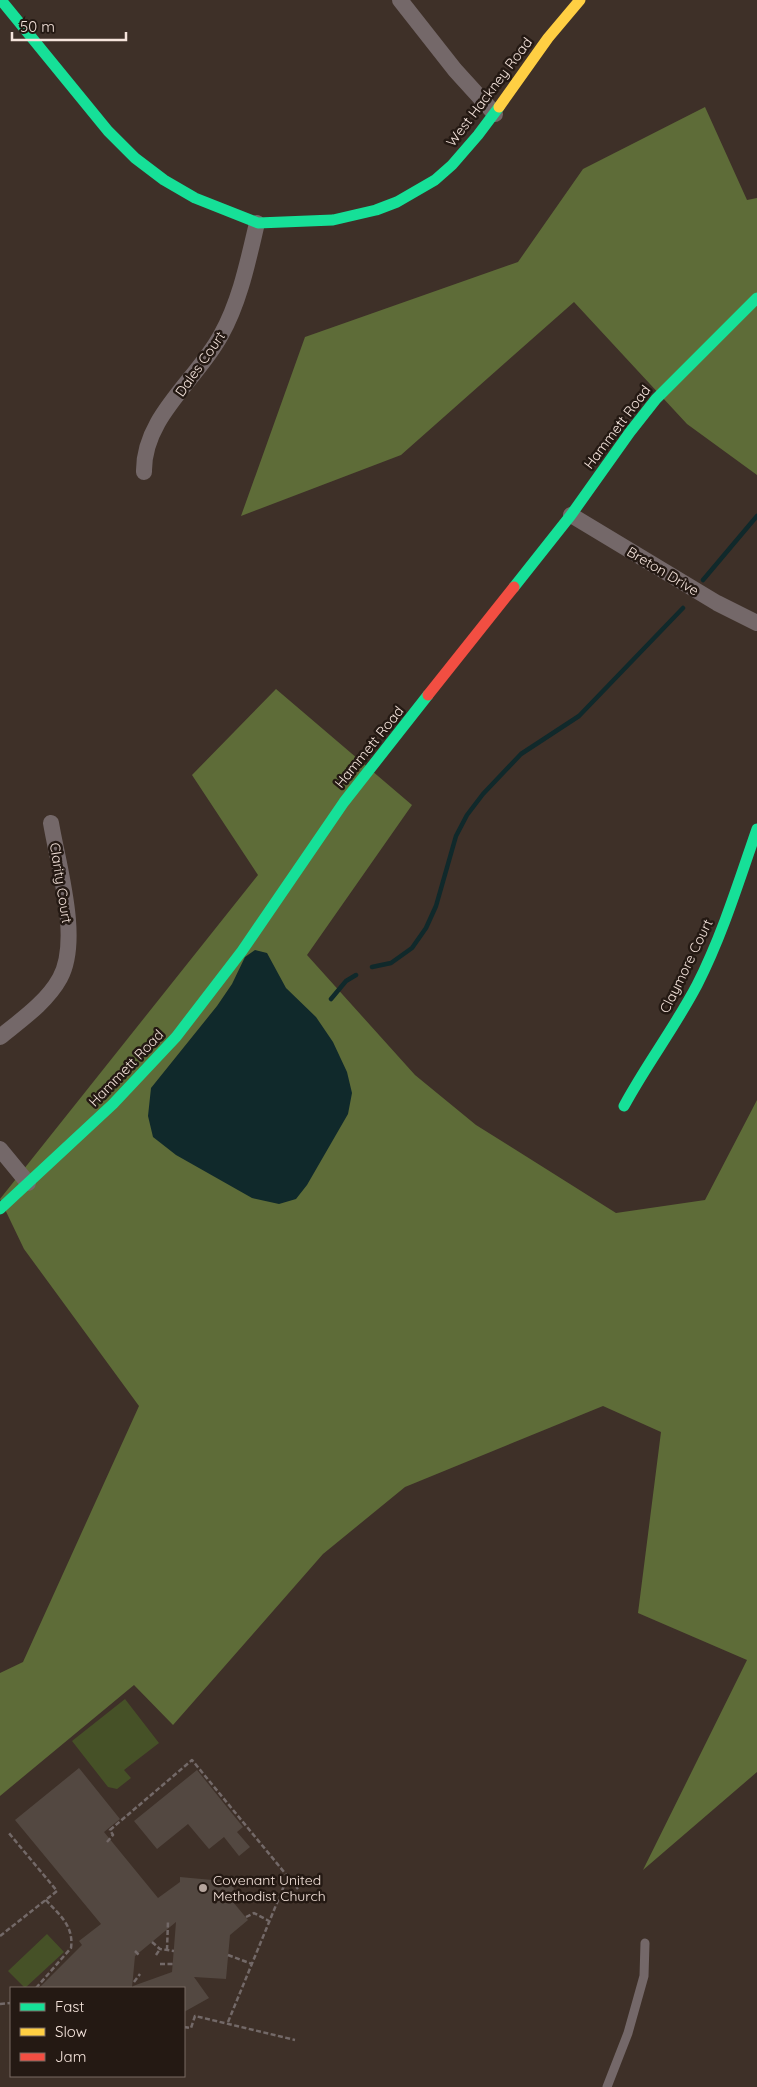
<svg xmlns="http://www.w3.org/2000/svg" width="757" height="2087" font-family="Quicksand,sans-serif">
	<rect width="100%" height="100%" fill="#3e3028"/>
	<path fill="#465127" d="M125,1699L159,1743L124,1770L131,1778L117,1789L108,1787L72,1741Z
		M47,1934L64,1952L25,1988L8,1971Z"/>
	<path fill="#5e6c38" d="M705,107L747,200L757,198V475L687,424L574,302L401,455L241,516L305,337L518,262L583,169Z
		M276,689L412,805L307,955L415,1075L476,1125L616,1213L705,1200L757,1100V1772L643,1870L747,1660L638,1613L661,1432L603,1406L405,1487L323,1554L173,1725L134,1685L0,1796V1673L23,1662L139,1406L24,1249L0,1199L258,875L192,775Z"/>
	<path fill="#10292b" d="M255,950L267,953L286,988L316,1017L333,1042L347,1072L352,1093L348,1114L307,1185L296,1199L279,1204L252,1198L176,1155L153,1137L148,1116L151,1088L217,1006L232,984L245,957Z"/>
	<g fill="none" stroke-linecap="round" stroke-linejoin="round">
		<path stroke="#10292b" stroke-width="4.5" d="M703,580L757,516
			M372,967L391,963L412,948L426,928L436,906L456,836L467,815L483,794L521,754L579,716L683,608
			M331,999L346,981L356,975"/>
	</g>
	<path fill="#534841" d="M79,1768L120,1819L104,1832L158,1898L180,1882V1877L234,1882L233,1902L248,1920L230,1935L226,1979L194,1977L209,1998L184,2012V1988H134L133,1986L172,1972L176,1922L135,1956L132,1988H39L82,1945L79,1941L101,1924L15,1820Z
		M197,1770L243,1827L237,1832L250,1847L239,1856L224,1837L209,1849L188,1824L157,1849L134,1821Z"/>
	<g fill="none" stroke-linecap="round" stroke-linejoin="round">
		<path stroke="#736968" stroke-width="2.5" stroke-dasharray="5 2.5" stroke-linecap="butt" d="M107,1842L113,1835L110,1830L192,1760L298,1889
			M246,1917L254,1913L269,1921
			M0,1936L57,1891L8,1832
			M152,1942L160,1949L174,1951
			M167,1950L168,1921
			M135,1951L140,1956
			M156,1955L160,1949
			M228,1955L252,1964
			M160,1964H173
			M134,1982L140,1974
			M36,1988L71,1948C74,1925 59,1915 45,1899
			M0,2004L11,2003
			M228,2022L288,1876
			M184,2027L191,2028L195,2016L295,2040"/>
		<path stroke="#746869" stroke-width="9" d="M607,2087L628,2033L644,1976L645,1943"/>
		<path stroke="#746869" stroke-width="16" d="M400,0L455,70L495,114
			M144,472C143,417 197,380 221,335C240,301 248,261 257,223
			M571,515L717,603L757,623
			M0,1037C21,1020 47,1002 60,978C81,940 58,865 51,823
			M0,1149L28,1183"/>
		<path stroke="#16e098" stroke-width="11" d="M1,0L108,131L135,158L164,180L195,198L258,223L333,220L376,210L397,202L435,180L452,165L478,135L499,107
			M514,587L571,515L630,432L656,399L757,298
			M624,1106C646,1065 675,1027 697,985C722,936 739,881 757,829
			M0,1209L113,1104L176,1037L242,951L344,802L428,695"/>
		<path stroke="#ffcf43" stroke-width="11" d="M499,107L548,38L580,0"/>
		<path stroke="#f24e42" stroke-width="11" d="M428,695L514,587"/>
	</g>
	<circle fill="#b5a59d" stroke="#241913" stroke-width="2" cx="203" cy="1888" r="5"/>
	<g text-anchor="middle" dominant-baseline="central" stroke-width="5" stroke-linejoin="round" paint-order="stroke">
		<g font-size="14" fill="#f5e4dc" stroke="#241913">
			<text transform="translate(489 92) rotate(-53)">West Hackney Road</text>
			<text transform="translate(200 364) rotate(-55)">Dales Court</text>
			<text transform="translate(617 427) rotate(-53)">Hammett Road</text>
			<text transform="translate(663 571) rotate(31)">Breton Drive</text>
			<text transform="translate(369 747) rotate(-51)">Hammett Road</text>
			<text transform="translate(61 883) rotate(81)">Clarity Court</text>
			<text transform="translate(686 966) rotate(-64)">Claymore Court</text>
			<text transform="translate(126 1068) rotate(-46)">Hammett Road</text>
		</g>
		<g font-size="14" fill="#f5e4dc" stroke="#241913" text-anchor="start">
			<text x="213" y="1880">Covenant United<tspan x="213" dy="16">Methodist Church</tspan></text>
		</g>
	</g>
	<rect x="10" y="1987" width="175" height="90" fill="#241913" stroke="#786a63"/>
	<rect x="20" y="2003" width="25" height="8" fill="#16e098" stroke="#786a63"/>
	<text x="55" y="2012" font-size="15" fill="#f5e4dc">Fast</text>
	<rect x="20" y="2028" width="25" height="8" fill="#ffcf43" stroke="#786a63"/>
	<text x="55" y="2037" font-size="15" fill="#f5e4dc">Slow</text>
	<rect x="20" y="2053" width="25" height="8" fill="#f24e42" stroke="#786a63"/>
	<text x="55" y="2062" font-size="15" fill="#f5e4dc">Jam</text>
	<path d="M12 32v8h114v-8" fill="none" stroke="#f5e4dc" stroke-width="2.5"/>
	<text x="20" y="32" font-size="15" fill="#f5e4dc" stroke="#241913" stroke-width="4" paint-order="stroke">50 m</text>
</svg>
